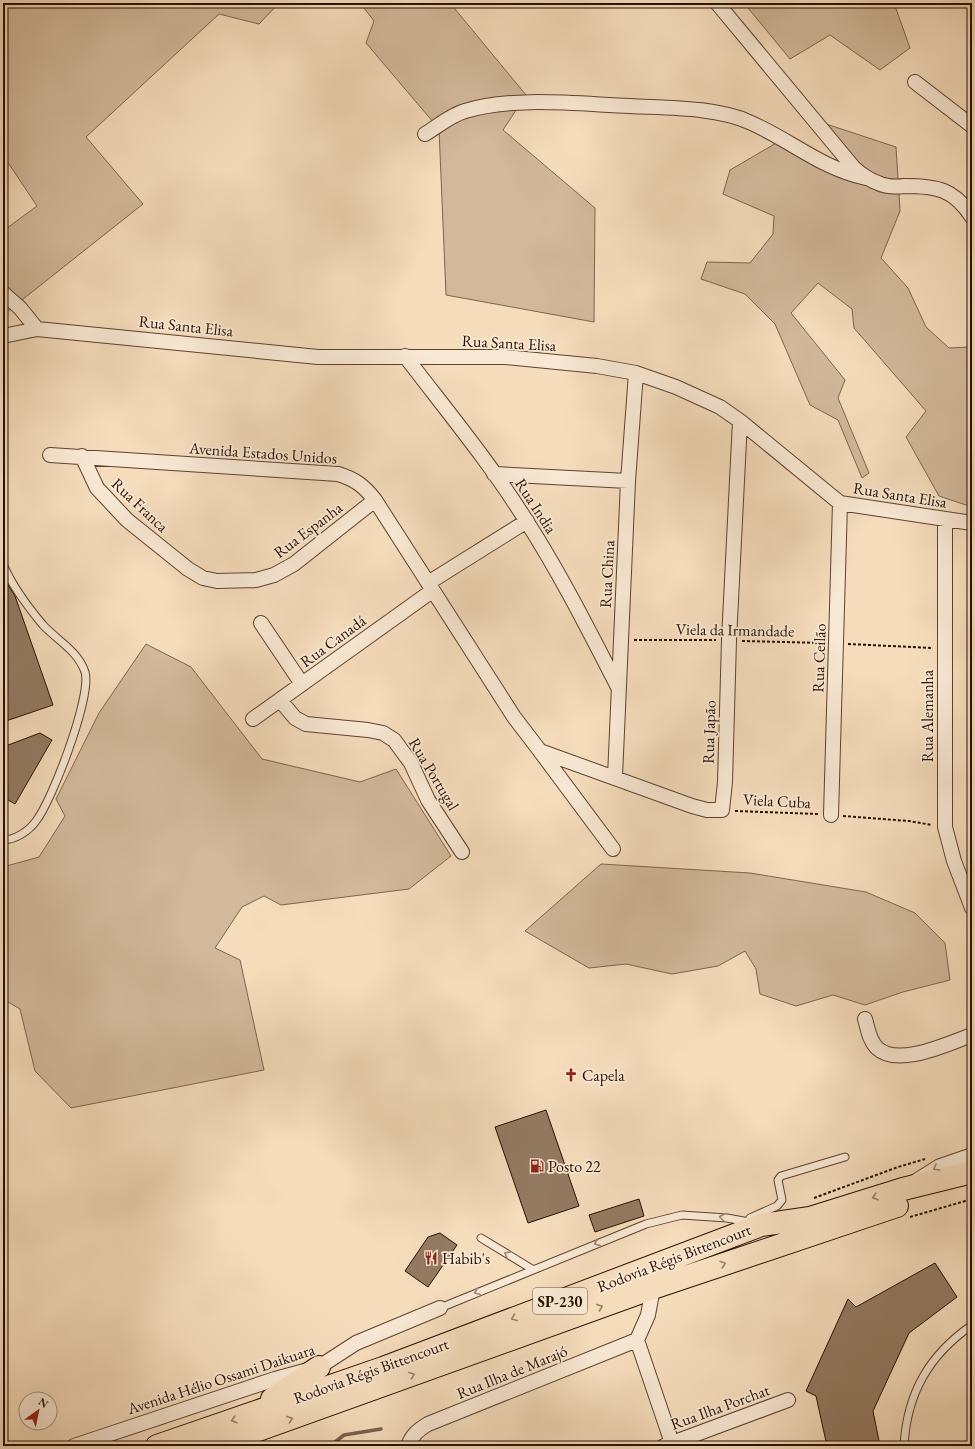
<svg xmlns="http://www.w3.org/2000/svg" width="975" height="1449" font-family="'EB Garamond',serif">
	<rect width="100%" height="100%" fill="#f5dcbb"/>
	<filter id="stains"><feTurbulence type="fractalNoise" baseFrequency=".005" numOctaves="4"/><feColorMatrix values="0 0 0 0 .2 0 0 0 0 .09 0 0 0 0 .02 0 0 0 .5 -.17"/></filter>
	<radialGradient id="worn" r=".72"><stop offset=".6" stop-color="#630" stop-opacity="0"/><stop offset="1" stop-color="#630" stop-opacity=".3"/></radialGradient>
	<path fill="#d2b99b" stroke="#7e644e" d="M3,3H279L259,24L219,14L86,137L143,204L3,315V231L37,206L3,155Z
		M360,3H450L526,95L503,130L595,208L594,322L446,295L439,129L366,43L374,21Z
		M744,3H894L910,48L880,70L830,35L790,59Z
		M820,122L896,147L900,211L881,258L908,288L926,327L949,348L969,347L972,350V507L939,496L906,437L926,411L854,328L852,309L818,283L791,313L845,380L838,398L869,473L862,478L838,420L810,405L775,324L745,294L701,279L707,262L750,263L773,234L774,216L723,194L730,170L778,142L829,171L845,153Z
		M146,644L191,667L262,759L360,782L396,769L451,856L409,889L281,905L264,896L242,907L215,948L240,960L264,1070L71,1108L35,1071L20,1009L3,999V867L39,857L65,816L56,799L99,713Z
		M601,864L750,873L866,892L915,913L945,943L950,980L903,992L865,1005L833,995L796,1006L760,994L756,969L745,951L718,966L672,974L626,964L589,968L525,931Z"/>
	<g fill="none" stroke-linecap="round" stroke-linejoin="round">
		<path stroke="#7a604a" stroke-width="3.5" d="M330,1446L344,1435L381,1429"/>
	</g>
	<path fill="#937a61" stroke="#290f00" d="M8,585L15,596L53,705L3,722V586Z
		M40,733L52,740L15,804L3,797V747Z
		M546,1110L579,1206L528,1223L495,1127Z
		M639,1199L644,1216L595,1232L589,1215Z
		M440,1233L457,1245L428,1287L405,1271L428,1237Z
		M935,1263L957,1297L909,1333L873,1411L880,1446H827L816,1396L806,1391L848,1299L856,1307Z"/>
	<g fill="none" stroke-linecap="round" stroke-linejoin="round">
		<g stroke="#5c422f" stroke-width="9">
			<path id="service" d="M3,564C12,586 28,607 43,625C57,640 78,651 85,672C92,696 52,801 36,821C29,831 15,840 3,840
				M750,1218L777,1206L782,1200L778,1180L781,1176L845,1157
				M481,1238L532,1269
				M440,1308L646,1224L682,1215L727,1218L749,1222
				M904,1446C907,1393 929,1355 972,1325"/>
		</g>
		<g stroke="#5c422f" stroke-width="16">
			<path id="minor" d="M717,3L854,168C861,174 869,180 878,183C886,187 896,187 905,186C937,186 954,189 972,217
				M915,82L972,126
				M425,134C438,126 451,115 465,111C514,96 579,104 630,106C666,108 716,107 749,122C791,140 820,168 866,178
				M3,293L20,308L37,329
				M3,336L37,329L318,357H505L597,366L636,373L676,387L720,407L740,421L840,503L972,523
				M405,356C447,411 491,464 527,522C561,575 589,631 618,687
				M50,455L338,474C355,479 364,486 375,500L514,717L540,751L692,806L707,810H722L725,782L729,640L740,421
				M82,456L97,488L127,520L188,569L203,578L217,581L256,580L274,575L294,564L375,500
				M494,474L628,481
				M945,519V827L954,861L972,908
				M428,583L527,521
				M261,623L302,684
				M280,700L295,718L306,724L368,730L383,733L394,740L411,763L428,800L462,852
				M253,719L432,591
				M540,751L613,849
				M615,777L628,481L636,373
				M831,815L840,503
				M865,1019C868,1029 869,1040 877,1048C898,1068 949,1043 972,1035
				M916,1181L940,1166L972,1155
				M637,1340L672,1443
				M637,1340L648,1315L653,1288
				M74,1446L275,1379L319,1367L356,1343L440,1308
				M408,1446C412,1435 418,1430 428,1424L637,1340
				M664,1446L788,1400"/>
		</g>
		<g stroke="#290f00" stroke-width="24">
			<path id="motorway" d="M272,1399L319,1367
				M157,1446L383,1368L761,1225L810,1218L903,1189L972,1172
				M214,1446L653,1288L897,1206"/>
		</g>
		<path stroke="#290f00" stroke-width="2" stroke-dasharray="3 2" stroke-linecap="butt" d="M634,640H716
			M742,641L824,643
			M848,644L933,648
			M735,811L818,814
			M843,816L909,821L932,825
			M814,1198L898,1167L925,1159
			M910,1217L972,1199"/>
		<use href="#service" stroke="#f8e8d3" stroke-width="7"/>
		<use href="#minor" stroke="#f8e8d3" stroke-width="14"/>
		<use href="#motorway" stroke="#f5dcbb" stroke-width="22"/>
	</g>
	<defs><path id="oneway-chevron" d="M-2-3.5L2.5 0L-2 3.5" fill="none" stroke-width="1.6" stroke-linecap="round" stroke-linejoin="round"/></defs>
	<g stroke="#9b8674">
		<use href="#oneway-chevron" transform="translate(936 1168) rotate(150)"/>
		<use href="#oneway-chevron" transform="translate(722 1217) rotate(-173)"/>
		<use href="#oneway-chevron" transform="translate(597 1243) rotate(158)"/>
		<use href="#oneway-chevron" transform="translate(507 1254) rotate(-149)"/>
		<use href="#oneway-chevron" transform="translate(477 1292) rotate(157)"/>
	</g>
	<g stroke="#998067">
		<use href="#oneway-chevron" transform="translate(875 1197) rotate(163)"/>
		<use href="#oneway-chevron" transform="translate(723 1264) rotate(-19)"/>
		<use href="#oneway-chevron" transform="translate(600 1307) rotate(-20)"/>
		<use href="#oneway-chevron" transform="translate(514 1318) rotate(159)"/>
		<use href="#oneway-chevron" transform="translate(412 1375) rotate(-20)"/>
		<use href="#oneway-chevron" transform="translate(290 1419) rotate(-20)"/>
		<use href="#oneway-chevron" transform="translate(234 1420) rotate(161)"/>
	</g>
	<defs>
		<g id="church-bare" transform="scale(1.08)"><path d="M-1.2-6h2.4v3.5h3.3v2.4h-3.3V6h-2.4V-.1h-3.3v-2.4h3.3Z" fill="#8f2418" stroke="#f8e8d3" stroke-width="2.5" paint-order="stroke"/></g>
		<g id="fuel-bare" transform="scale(1.08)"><path d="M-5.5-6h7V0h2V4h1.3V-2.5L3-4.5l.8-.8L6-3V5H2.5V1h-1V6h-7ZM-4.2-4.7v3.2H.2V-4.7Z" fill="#8f2418" stroke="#f8e8d3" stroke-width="2.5" paint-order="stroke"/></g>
		<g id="restaurant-bare" transform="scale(1.08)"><path d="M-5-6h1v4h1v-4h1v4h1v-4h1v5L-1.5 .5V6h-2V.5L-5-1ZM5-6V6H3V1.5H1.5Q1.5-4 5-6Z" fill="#8f2418" stroke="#f8e8d3" stroke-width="2.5" paint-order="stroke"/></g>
	</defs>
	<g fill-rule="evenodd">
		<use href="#church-bare" x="571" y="1075"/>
		<use href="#fuel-bare" x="537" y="1166"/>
		<use href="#restaurant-bare" x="431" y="1258"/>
	</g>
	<g text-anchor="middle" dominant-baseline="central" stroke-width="3.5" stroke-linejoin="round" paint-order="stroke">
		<rect fill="#f8e8d3" stroke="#67503f" stroke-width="1" x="533" y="1288" width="54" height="26" rx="3"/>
		<g font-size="15" font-weight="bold" fill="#290f00">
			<text x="560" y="1301">SP-230</text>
		</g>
		<g font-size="16" fill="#290f00" stroke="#f8e8d3">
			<text transform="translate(186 326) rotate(6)">Rua Santa Elisa</text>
			<text transform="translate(509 343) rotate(3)">Rua Santa Elisa</text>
			<text transform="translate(263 453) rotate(4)">Avenida Estados Unidos</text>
			<text transform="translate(900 495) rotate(9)">Rua Santa Elisa</text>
			<text transform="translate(140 505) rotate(43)">Rua Franca</text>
			<text transform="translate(536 506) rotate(57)">Rua India</text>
			<text transform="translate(308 530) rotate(-37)">Rua Espanha</text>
			<text transform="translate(607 574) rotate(-87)">Rua China</text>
			<text transform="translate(735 630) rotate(1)">Viela da Irmandade</text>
			<text transform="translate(333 641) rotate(-36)">Rua Canadá</text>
			<text transform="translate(819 658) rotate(-88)">Rua Ceilão</text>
			<text transform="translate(927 716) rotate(-90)">Rua Alemanha</text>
			<text transform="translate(709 732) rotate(-88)">Rua Japão</text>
			<text transform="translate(434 774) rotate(59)">Rua Portugal</text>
			<text transform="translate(777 801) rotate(3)">Viela Cuba</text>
			<text transform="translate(674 1258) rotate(-21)">Rodovia Régis Bittencourt</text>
			<text transform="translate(371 1371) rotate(-20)">Rodovia Régis Bittencourt</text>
			<text transform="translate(512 1372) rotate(-22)">Rua Ilha de Marajó</text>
			<text transform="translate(221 1379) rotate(-18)">Avenida Hélio Ossami Daikuara</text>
			<text transform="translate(720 1407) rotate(-20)">Rua Ilha Porchat</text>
		</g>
		<g font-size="16" fill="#290f00" stroke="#f8e8d3" text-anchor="start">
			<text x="582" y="1075">Capela</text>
			<text x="548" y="1166">Posto 22</text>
			<text x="442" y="1258">Habib's</text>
		</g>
	</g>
	<rect width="975" height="1449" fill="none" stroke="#f5dcbb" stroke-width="16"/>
	<rect x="4" y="4" width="967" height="1441" fill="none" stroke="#290f00" stroke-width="2"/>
	<rect x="8" y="8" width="959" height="1433" fill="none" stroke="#290f00"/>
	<g transform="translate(38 1411) rotate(33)"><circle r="19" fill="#f8e8d3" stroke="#a5917f"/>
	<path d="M0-3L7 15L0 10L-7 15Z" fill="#8f2418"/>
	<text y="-6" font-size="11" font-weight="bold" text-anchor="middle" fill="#290f00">N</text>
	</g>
	<rect width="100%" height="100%" filter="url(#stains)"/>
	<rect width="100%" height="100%" fill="url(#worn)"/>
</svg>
